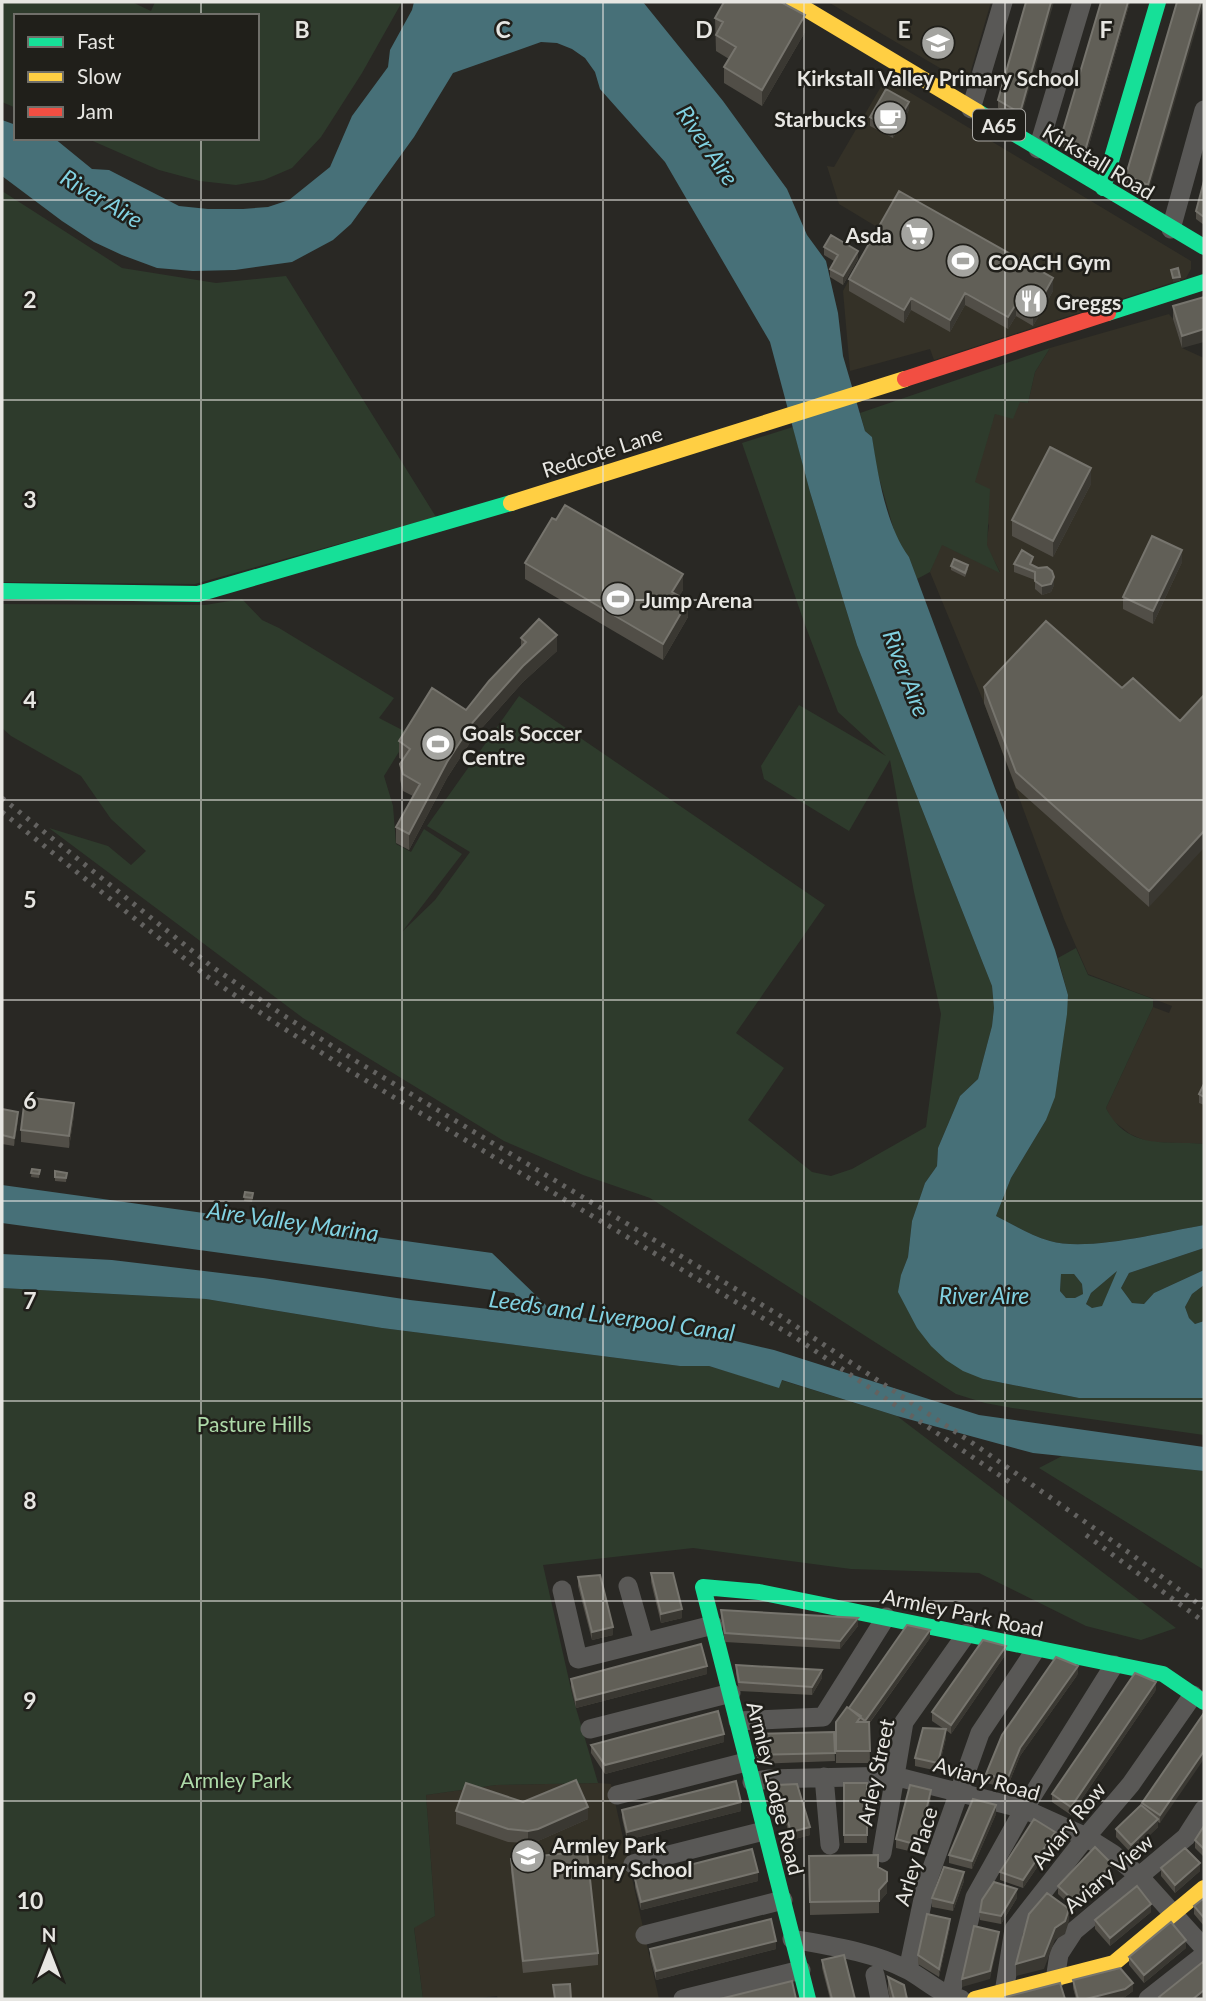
<svg xmlns="http://www.w3.org/2000/svg" width="1206" height="2001" font-family="Lato,sans-serif">
	<rect width="100%" height="100%" fill="#292824"/>
	<path fill="#343127" d="M828,2H991L967,84Z
		M886,78L1191,261V269L1186,278L934,360L930,349L850,371L843,291L877,227L839,204L827,166L834,167Z
		M1169,314L1173,319L1182,348L1204,358V1144L1148,1142L1130,1134L1112,1120L1106,1108L1153,1007L1169,1013L1172,1006L1088,974L1064,919L984,703L930,572L941,544L1000,572L986,545L989,526L974,482L995,413L1020,402L1028,403L1035,372L1050,348Z
		M598,1783L611,1784L659,1999H498L497,1996L468,1999H423L414,1927L435,1916L426,1795L496,1785Z"/>
	<path fill="#2e3b2c" d="M2,2H132L151,11L155,2H402L362,73L321,137L292,168L264,180L236,185L200,181L159,170L86,138H257V16H16V108L2,102Z
		M2,191L122,268L216,283L286,276L436,517L195,584L2,582Z
		M1050,348L1035,372L1028,403L1020,402L1013,419L995,414L975,482L990,489L987,545L1000,573L942,545L930,572L917,579L909,557L897,541L876,467L872,437L865,431L860,413Z
		M793,427L810,492L857,645L992,986L994,1008L992,1026L978,1079L960,1096L938,1148L937,1166L925,1183L912,1221L908,1257L901,1275L917,1328L983,1379L1079,1398H1204V1435L1012,1408L985,1403L956,1394L650,1198L583,1175L504,1141L303,1018L49,828L108,846L131,865L146,851L111,819L81,776L11,736L2,728V604L205,605L242,599L262,620L279,628L394,698L379,718L410,734L384,776L393,806L396,844L411,852L424,829L462,854L402,932L435,900L470,852L427,826L519,696L825,905L736,1033L784,1068L748,1120L812,1172L831,1176L852,1169L926,1127L941,1014L914,892L890,760L849,831L764,779L761,766L799,705L886,756L838,712L804,622L742,443Z
		M1076,948L1088,975L1153,999V1007L1106,1108C1128,1151 1165,1140 1204,1144V1225C1164,1232 1087,1252 1050,1241C1031,1236 1014,1225 996,1216L1011,1178L1046,1120L1059,1071L1068,995L1058,958Z
		M1204,1248V1270L1154,1293L1144,1304L1132,1303L1121,1288L1129,1273Z
		M1118,1270L1102,1307L1092,1308L1086,1304L1091,1293Z
		M1061,1274H1074L1082,1284L1083,1294L1075,1298H1066L1060,1291Z
		M1204,1285V1321L1195,1324L1189,1318L1185,1307L1192,1294Z
		M2,1288L206,1299L382,1328L680,1366H709L779,1387L781,1380L897,1416L1176,1628L1141,1640L1086,1626L979,1573L851,1569L693,1548L543,1565L573,1698L598,1783L496,1785L426,1795L435,1916L414,1928L423,1999H2Z
		M1062,1456L1204,1471V1570L1039,1468Z"/>
	<path fill="#477078" fill-rule="evenodd" d="M414,2H643L723,101L787,189L807,235L826,261L838,313L843,356L865,431L872,437C878,475 886,526 909,557L1055,950L1068,995L1067,1014L1055,1097L1046,1120L1011,1178L996,1216C1014,1225 1031,1236 1050,1241C1087,1252 1164,1232 1204,1225V1248L1129,1273L1121,1288L1132,1303L1144,1304L1154,1293L1204,1270V1285L1192,1294L1185,1307L1189,1318L1195,1324L1204,1321V1398H1079L983,1379L963,1371L946,1360L931,1346L917,1328L898,1292L901,1275L908,1257L912,1221L925,1183L937,1166L938,1148L960,1096L978,1079L992,1026L994,1008L992,986L857,645L810,492L770,342L665,162L600,89L595,72L585,58L572,49L557,43L541,42L453,73L414,137L351,224L333,240L292,262L235,270L193,271L157,268L122,255L94,242L62,221L2,176V120L16,125V138H54L92,169L109,170L179,206L208,209H243L268,207L289,200L330,167L352,116L388,67L390,50L412,10ZM1117,1271L1102,1306L1092,1308L1086,1304L1091,1293ZM1061,1274H1074L1082,1284L1083,1294L1075,1298H1066L1060,1291Z
		M2,1185L492,1253L545,1304L551,1313L727,1339L774,1350L979,1415L1204,1447V1471L1033,1453L897,1416L782,1380L779,1388L709,1366H680L382,1328L206,1299L2,1288V1254L112,1260L263,1278L410,1300L506,1311H527L514,1293L2,1223Z"/>
	<g fill="none" stroke-linecap="round" stroke-linejoin="round">
		<path stroke="#595856" stroke-width="19" d="M971,109L1003,2
			M1038,149L1082,2
			M1171,229L1204,110
			M628,1586L644,1642
			M562,1590L578,1659L713,1625
			M738,1721L823,1717L886,1617
			M590,1729L731,1693
			M824,1777L830,1845
			M752,1782L768,1779L894,1776L1024,1809L1086,1837L1113,1854L1139,1876L1204,1948
			M617,1795L746,1762
			M882,1853L904,1722L967,1633
			M633,1864L764,1831
			M645,1935L783,1900
			M792,1939C831,1946 873,1952 908,1970C926,1980 941,1995 961,1999
			M908,1970L926,1885L980,1733L1036,1649
			M875,1975L880,1999
			M1055,1980L1059,1954L1074,1931L1186,1837L1204,1809
			M1004,1993L1014,1929L1086,1837L1131,1784L1193,1695
			M950,1997L975,1897L1024,1809L1114,1665
			M683,1999L801,1970
			M1148,1999L1204,1955"/>
		<path stroke="#16e098" stroke-width="16" d="M978,112L1204,247
			M1103,188L1158,2
			M1108,313L1204,282
			M2,591L198,594L511,503
			M808,1999L703,1587L759,1592L1163,1674L1204,1702"/>
		<path stroke="#ffcf43" stroke-width="16" d="M794,2L978,112
			M511,503L905,379
			M975,1999L1114,1963L1204,1888"/>
		<path stroke="#f24e42" stroke-width="16" d="M905,379L1108,313"/>
		<path stroke="#636260" stroke-width="5" stroke-dasharray="3.5 7" stroke-linecap="butt" d="M2,798L211,966L283,1015L356,1061L779,1315L974,1444L1131,1554L1204,1608
			M2,812L205,975L277,1024L350,1071L796,1338L1014,1485
			M1086,1535L1204,1622"/>
	</g>
	<path fill="#514e47" d="M1026,2L1020,121L998,108V100Z
		M1101,2H1130L1085,159L1061,146V137Z
		M1177,2L1148,193L1126,183V175Z
		M715,18L805,32L762,106L724,83V67L729,59L716,51Z
		M909,110L893,138L870,126V117Z
		M1204,181V225L1196,219V211Z
		M824,247L858,259L843,285L830,277V269L834,261L824,255Z
		M849,279L1053,291L1033,326L1016,316L1008,329L965,305L950,332L911,310L904,323L849,291Z
		M1204,297L1182,348L1173,319V306Z
		M1091,484L1053,557L1012,536V520Z
		M1182,562L1153,624L1123,609V597Z
		M525,563L683,590L679,596L688,617L663,660L525,579Z
		M1014,564L1033,566L1054,585L1051,592L1042,595L1035,589V580L1014,572Z
		M951,566L968,569L965,577L951,570Z
		M521,638L557,651L523,682L473,738L447,778L409,850L396,843V827L413,796L403,791L400,780V764L403,760L399,758V741L466,710L521,647Z
		M984,687L1122,688L1180,721L1149,907L1016,788L984,703Z
		M1204,1084V1105L1199,1103V1094Z
		M2,1109L18,1120L14,1146L2,1144Z
		M74,1115L69,1148L21,1142V1130Z
		M32,1169L40,1170L39,1178L31,1177Z
		M55,1171L67,1173L66,1182L55,1181Z
		M245,1192L253,1197L252,1202L244,1201Z
		M651,1573L682,1618L661,1623L651,1582Z
		M578,1577L613,1635L592,1640L578,1586Z
		M721,1610L858,1626L840,1649L725,1642L721,1618Z
		M930,1638L869,1724L870,1763H836V1722L849,1708Z
		M1006,1654L951,1734L946,1730V1738L938,1771L915,1766V1758L944,1729L932,1721V1712Z
		M736,1665L822,1678L812,1695L739,1691L736,1673Z
		M707,1674L576,1708L571,1687V1679Z
		M1078,1674L1020,1756L1007,1788L986,1783V1774Z
		M1156,1690L1071,1815L1052,1802V1794Z
		M1204,1713L1160,1823L1158,1822V1827L1131,1853L1116,1837V1829L1142,1806V1803Z
		M834,1732L835,1761L757,1764V1734Z
		M724,1742L605,1774L591,1753V1745Z
		M844,1783H867V1843H844Z
		M777,1785L810,1835L791,1840L777,1793Z
		M931,1798L918,1853L896,1848V1839Z
		M523,1802L588,1819L538,1841L528,1843L508,1842L456,1824V1811Z
		M622,1810L741,1811L627,1840L622,1818Z
		M996,1814L972,1869L949,1863V1855Z
		M1204,1826V1857L1195,1848V1840Z
		M1055,1841L1023,1888L1000,1880V1872Z
		M809,1856L878,1867L887,1893L879,1902V1913L810,1915Z
		M511,1859L598,1953V1965L523,1973L511,1872Z
		M1161,1868L1200,1871L1175,1893L1161,1876Z
		M1112,1872L1075,1910L1058,1894V1886Z
		M635,1879L758,1881L641,1910L635,1887Z
		M964,1881L953,1911L932,1907V1898Z
		M1017,1898L1001,1924L980,1920V1912Z
		M1204,1898V1926L1194,1914V1906Z
		M1151,1912L1110,1946L1095,1929V1920Z
		M950,1927L939,1977L918,1964V1955Z
		M1186,1948L1144,1983L1129,1965V1957Z
		M650,1949H776L656,1980L650,1957Z
		M822,1960L855,1999H830L822,1968Z
		M888,1977L907,1999H890L888,1990Z
		M1073,1980L1133,1991L1125,1997L1118,1999H1076L1073,1988Z"/>
	<path fill="#3a3832" d="M1051,2H1054L1020,121V113Z
		M1128,2H1130L1085,159V151Z
		M1201,2H1204L1148,193V185Z
		M805,15V32L762,106V90Z
		M909,102V110L893,138V130Z
		M858,251V259L843,285V276Z
		M1180,277V281L1173,282V278Z
		M1053,278V291L1033,326V314Z
		M965,293V305L950,332V320Z
		M911,298V310L904,323V310Z
		M1016,304V316L1008,329V317Z
		M1204,329V342L1182,348V336Z
		M1091,468V484L1053,557V541Z
		M1182,550V562L1153,624V611Z
		M683,574V590L672,608V592Z
		M1054,577V585L1051,592L1042,595V586Z
		M688,601V617L663,660V644Z
		M557,635V651L523,682L473,738L447,778L409,850V834L447,762L473,722L523,666Z
		M1204,831V848L1149,907V891Z
		M74,1103V1115L69,1148V1136Z
		M18,1112V1120L14,1146V1138Z
		M682,1609V1618L661,1623V1614Z
		M858,1618V1626L840,1649V1641Z
		M613,1627V1635L592,1640V1632Z
		M930,1630V1638L865,1729V1721Z
		M1006,1646V1654L951,1734V1725Z
		M707,1666V1674L576,1708V1700Z
		M1078,1666V1674L1020,1756L1007,1788V1780L1020,1748Z
		M822,1670V1678L812,1695V1687Z
		M1156,1682V1690L1071,1815V1807Z
		M946,1729V1738L938,1771V1763Z
		M724,1734V1742L605,1774V1765Z
		M1204,1751V1759L1160,1823V1815Z
		M931,1790V1798L918,1853V1845Z
		M741,1802V1811L627,1840V1832Z
		M996,1805V1814L972,1869V1861Z
		M588,1807V1819L538,1841L528,1843V1831Z
		M1158,1819V1827L1131,1853V1845Z
		M810,1827V1835L791,1840V1832Z
		M1055,1832V1841L1023,1888V1880Z
		M1200,1863V1871L1175,1893V1885Z
		M1112,1864V1872L1075,1910V1902Z
		M758,1872V1881L641,1910V1902Z
		M964,1872V1881L953,1911V1903Z
		M887,1881V1893L879,1902V1890Z
		M1017,1889V1898L1001,1924V1916Z
		M1151,1904V1912L1110,1946V1938Z
		M1069,1909V1921L1065,1934L1055,1940L1044,1969L1016,1976V1964Z
		M950,1919V1927L939,1977V1969Z
		M999,1932V1940L990,1979L962,1987V1979Z
		M1186,1940V1948L1144,1983V1975Z
		M776,1941V1949L656,1980V1971Z
		M1133,1983V1991L1125,1997L1118,1999H1086Z
		M1204,1990V1998L1202,1999H1193Z"/>
	<path fill="#615f57" stroke="#76746d" stroke-width="2" d="M724,2H781L805,15L762,90L724,67L736,47L716,35L723,22L715,18Z
		M1026,2H1051L1020,113L998,100Z
		M1101,2H1128L1085,151L1061,137Z
		M1177,2H1201L1148,185L1126,175Z
		M886,89L909,102L893,130L870,117Z
		M1204,181V217L1196,211Z
		M899,191L1053,278L1033,314L1016,304L1008,317L965,293L950,320L911,298L904,310L849,279Z
		M831,235L858,251L843,276L830,269L838,255L824,247Z
		M1178,268L1180,277L1173,278L1171,270Z
		M1204,297V329L1182,336L1173,306Z
		M1050,447L1091,468L1053,541L1012,520Z
		M565,505L683,574L672,592L688,601L663,644L525,563L552,518L556,520Z
		M1152,536L1182,550L1153,611L1123,597Z
		M1022,550L1033,557L1030,564L1038,568L1047,567L1052,571L1054,577L1051,584L1042,586L1035,581V572L1014,564Z
		M954,559L968,565L965,573L951,566Z
		M539,619L557,635L523,666L473,722L447,762L409,834L396,827L420,784L403,774L400,764L410,749L399,741L432,688L466,710L489,681L526,642L521,638Z
		M1046,621L1122,688L1133,678L1180,721L1204,695V831L1149,891L1016,772L984,687Z
		M1204,1084V1097L1199,1094Z
		M25,1097L74,1103L69,1136L21,1130Z
		M2,1109L18,1112L14,1138L2,1135Z
		M32,1169L40,1170L39,1174L31,1173Z
		M55,1171L67,1173L66,1178L55,1177Z
		M245,1192L253,1193L252,1198L244,1197Z
		M651,1573H673L682,1609L661,1614Z
		M600,1575L613,1627L592,1632L578,1577Z
		M721,1610L858,1618L840,1641L725,1633Z
		M907,1625L930,1630L865,1721L849,1708Z
		M983,1640L1006,1646L951,1725L932,1712Z
		M701,1644L707,1666L576,1700L571,1679Z
		M1056,1657L1078,1666L1020,1748L1007,1780L986,1774L1002,1735Z
		M736,1665L822,1670L812,1687L739,1682Z
		M1135,1673L1156,1682L1071,1807L1052,1794Z
		M847,1707L861,1716L857,1722H869L870,1751H836V1722Z
		M718,1711L724,1734L605,1765L591,1745Z
		M1204,1713V1751L1160,1815L1142,1803Z
		M923,1728L946,1729L938,1763L915,1758Z
		M834,1732L835,1753L757,1755V1734Z
		M576,1780L588,1807L538,1829L528,1831L508,1829L456,1811L466,1783L523,1802Z
		M736,1781L741,1802L627,1832L622,1810Z
		M844,1783H867V1835H844Z
		M797,1784L810,1827L791,1832L777,1785Z
		M910,1785L931,1790L918,1845L896,1839Z
		M973,1799L996,1805L972,1861L949,1855Z
		M1141,1805L1158,1819L1131,1845L1116,1829Z
		M1034,1819L1055,1832L1023,1880L1000,1872Z
		M1204,1826V1849L1195,1840Z
		M1095,1847L1112,1864L1075,1902L1058,1886Z
		M1185,1848L1200,1863L1175,1885L1161,1868Z
		M752,1849L758,1872L641,1902L635,1879Z
		M587,1851L598,1953L523,1961L511,1859Z
		M878,1855V1867L887,1872V1881L879,1890V1901L810,1902L809,1856Z
		M944,1867L964,1872L953,1903L932,1898Z
		M994,1882L1017,1889L1001,1916L980,1912L982,1900Z
		M1137,1886L1151,1904L1110,1938L1095,1920Z
		M1047,1893L1069,1909L1065,1921L1055,1928L1044,1956L1016,1964L1029,1914Z
		M1204,1898V1918L1194,1906Z
		M927,1914L950,1919L939,1969L918,1955Z
		M771,1919L776,1941L656,1971L650,1949Z
		M1171,1922L1186,1940L1144,1975L1129,1957Z
		M974,1926L999,1932L990,1971L962,1979Z
		M844,1955L855,1999H832L822,1960Z
		M1204,1961V1990L1193,1999H1161L1159,1997Z
		M1120,1968L1133,1983L1125,1989L1086,1999H1078L1073,1980Z
		M888,1977L904,1985L907,1999H894Z
		M792,1981L796,1999H720Z
		M1060,1983L1065,1999H1005V1997Z
		M570,1984L571,1999H555L553,1985Z"/>
	<path fill="none" stroke="#e7e6e2" stroke-width="2" stroke-opacity="0.55" d="M201,2V16M402,2V1999M603,2V1999M804,2V1999M1005,2V1999M201,138V1999M2,200H1204M2,400H1204M2,600H1204M2,800H1204M2,1000H1204M2,1201H1204M2,1401H1204M2,1601H1204M2,1801H1204"/>
	<defs>
		<g id="school-disc" transform="scale(1.75)"><circle r="9.5" fill="#a4a4a0" stroke="#201f1a"/><path d="M0-5L7-2L0 1L-7-2ZM-4 1L0 2.5L4 1V4Q0 6-4 4Z" fill="#fff"/></g>
		<g id="cafe-disc" transform="scale(1.75)"><circle r="9.5" fill="#a4a4a0" stroke="#201f1a"/><path d="M-5.5-4.5H6V0H3Q3 3.5 0 3.5H-2.5Q-5.5 3.5-5.5 0ZM3-3.2v2h1.7v-2ZM-6 4.5H4V6H-6Z" fill="#fff"/></g>
		<g id="supermarket-disc" transform="scale(1.75)"><circle r="9.5" fill="#a4a4a0" stroke="#201f1a"/><path d="M-6-5.5h2.5l.6 2H6L4.5 2H-2.5L-4.4-4H-6ZM-1.5 3.2a1.3 1.3 0 1 0 .1 0ZM3 3.2a1.3 1.3 0 1 0 .1 0Z" fill="#fff"/></g>
		<g id="stadium-disc" transform="scale(1.75)"><circle r="9.5" fill="#a4a4a0" stroke="#201f1a"/><path d="M0-5a6.5 5 0 1 0 0 10a6.5 5 0 1 0 0-10ZM-3.5-1.8h7v3.6h-7Z" fill="#fff"/></g>
		<g id="restaurant-disc" transform="scale(1.75)"><circle r="9.5" fill="#a4a4a0" stroke="#201f1a"/><path d="M-5-6h1v4h1v-4h1v4h1v-4h1v5L-1.5 .5V6h-2V.5L-5-1ZM5-6V6H3V1.5H1.5Q1.5-4 5-6Z" fill="#fff"/></g>
	</defs>
	<g fill-rule="evenodd">
		<use href="#school-disc" x="938" y="43"/>
		<use href="#cafe-disc" x="890" y="118"/>
		<use href="#supermarket-disc" x="917" y="234"/>
		<use href="#stadium-disc" x="963" y="261"/>
		<use href="#restaurant-disc" x="1031" y="301"/>
		<use href="#stadium-disc" x="618" y="599"/>
		<use href="#stadium-disc" x="438" y="744"/>
		<use href="#school-disc" x="528" y="1856"/>
	</g>
	<g text-anchor="middle" dominant-baseline="central" stroke-width="5" stroke-linejoin="round" paint-order="stroke">
		<rect fill="#201f1a" stroke="#abaaa6" stroke-width="2" x="973" y="109.5" width="52" height="31" rx="5"/>
		<g font-size="19" font-weight="bold" fill="#e7e6e2">
			<text x="999" y="125">A65</text>
		</g>
		<g font-size="21" font-weight="bold" fill="#e7e6e2" stroke="#201f1a" text-anchor="start">
			<text x="938" y="77" text-anchor="middle">Kirkstall Valley Primary School</text>
			<text x="866" y="118" text-anchor="end">Starbucks</text>
			<text x="892" y="234" text-anchor="end">Asda</text>
			<text x="988" y="261">COACH Gym</text>
			<text x="1056" y="301">Greggs</text>
			<text x="642" y="599">Jump Arena</text>
			<text x="462" y="732">Goals Soccer<tspan x="462" dy="24">Centre</tspan></text>
			<text x="552" y="1844">Armley Park<tspan x="552" dy="24">Primary School</tspan></text>
		</g>
		<g font-size="21" fill="#e7e6e2" stroke="#201f1a">
			<text transform="translate(1099 161) rotate(31)">Kirkstall Road</text>
			<text transform="translate(602 451) rotate(-18)">Redcote Lane</text>
			<text transform="translate(963 1612) rotate(12)">Armley Park Road</text>
			<text transform="translate(875 1772) rotate(-78)">Arley Street</text>
			<text transform="translate(987 1778) rotate(16)">Aviary Road</text>
			<text transform="translate(776 1788) rotate(76)">Armley Lodge Road</text>
			<text transform="translate(1068 1825) rotate(-51)">Aviary Row</text>
			<text transform="translate(915 1856) rotate(-73)">Arley Place</text>
			<text transform="translate(1108 1873) rotate(-40)">Aviary View</text>
		</g>
		<g font-size="21" fill="#add9a8" stroke="#201f1a">
			<text x="254" y="1423">Pasture Hills</text>
			<text x="236" y="1779">Armley Park</text>
		</g>
		<g font-size="23" font-style="italic" fill="#81d1e1" stroke="#201f1a">
			<text transform="translate(708 145) rotate(56)">River Aire</text>
			<text transform="translate(102 198) rotate(31)">River Aire</text>
			<text transform="translate(907 673) rotate(69)">River Aire</text>
			<text transform="translate(293 1221) rotate(8)">Aire Valley Marina</text>
			<text x="984" y="1295">River Aire</text>
			<text transform="translate(612 1315) rotate(8)">Leeds and Liverpool Canal</text>
		</g>
	</g>
	<g font-size="23" text-anchor="middle" font-weight="bold" fill="#e7e6e2" stroke="#201f1a" stroke-width="5" stroke-linejoin="round" paint-order="stroke">
		<text x="302" y="38">B</text>
		<text x="503" y="38">C</text>
		<text x="704" y="38">D</text>
		<text x="904" y="38">E</text>
		<text x="1106" y="38">F</text>
		<text x="30" y="308">2</text>
		<text x="30" y="508">3</text>
		<text x="30" y="708">4</text>
		<text x="30" y="908">5</text>
		<text x="30" y="1109">6</text>
		<text x="30" y="1309">7</text>
		<text x="30" y="1509">8</text>
		<text x="30" y="1709">9</text>
		<text x="30" y="1909">10</text>
	</g>
	<rect width="1206" height="2001" fill="none" stroke="#e7e6e2" stroke-width="7"/>
	<rect x="14" y="14" width="245" height="126" fill="#201f1a" stroke="#706f6a" stroke-width="2"/>
	<rect x="28" y="37" width="35" height="10" fill="#16e098" stroke="#706f6a" stroke-width="2"/>
	<text x="77" y="49" font-size="21" fill="#e7e6e2">Fast</text>
	<rect x="28" y="72" width="35" height="10" fill="#ffcf43" stroke="#706f6a" stroke-width="2"/>
	<text x="77" y="84" font-size="21" fill="#e7e6e2">Slow</text>
	<rect x="28" y="107" width="35" height="10" fill="#f24e42" stroke="#706f6a" stroke-width="2"/>
	<text x="77" y="119" font-size="21" fill="#e7e6e2">Jam</text>
	<g transform="translate(49 1952)" stroke="#201f1a" stroke-width="5" paint-order="stroke">
	<path d="M0-5L12 26L0 18L-12 26Z" fill="#e7e6e2"/>
	<text y="-10" font-size="19" font-weight="bold" text-anchor="middle" fill="#e7e6e2">N</text>
	</g>
</svg>
